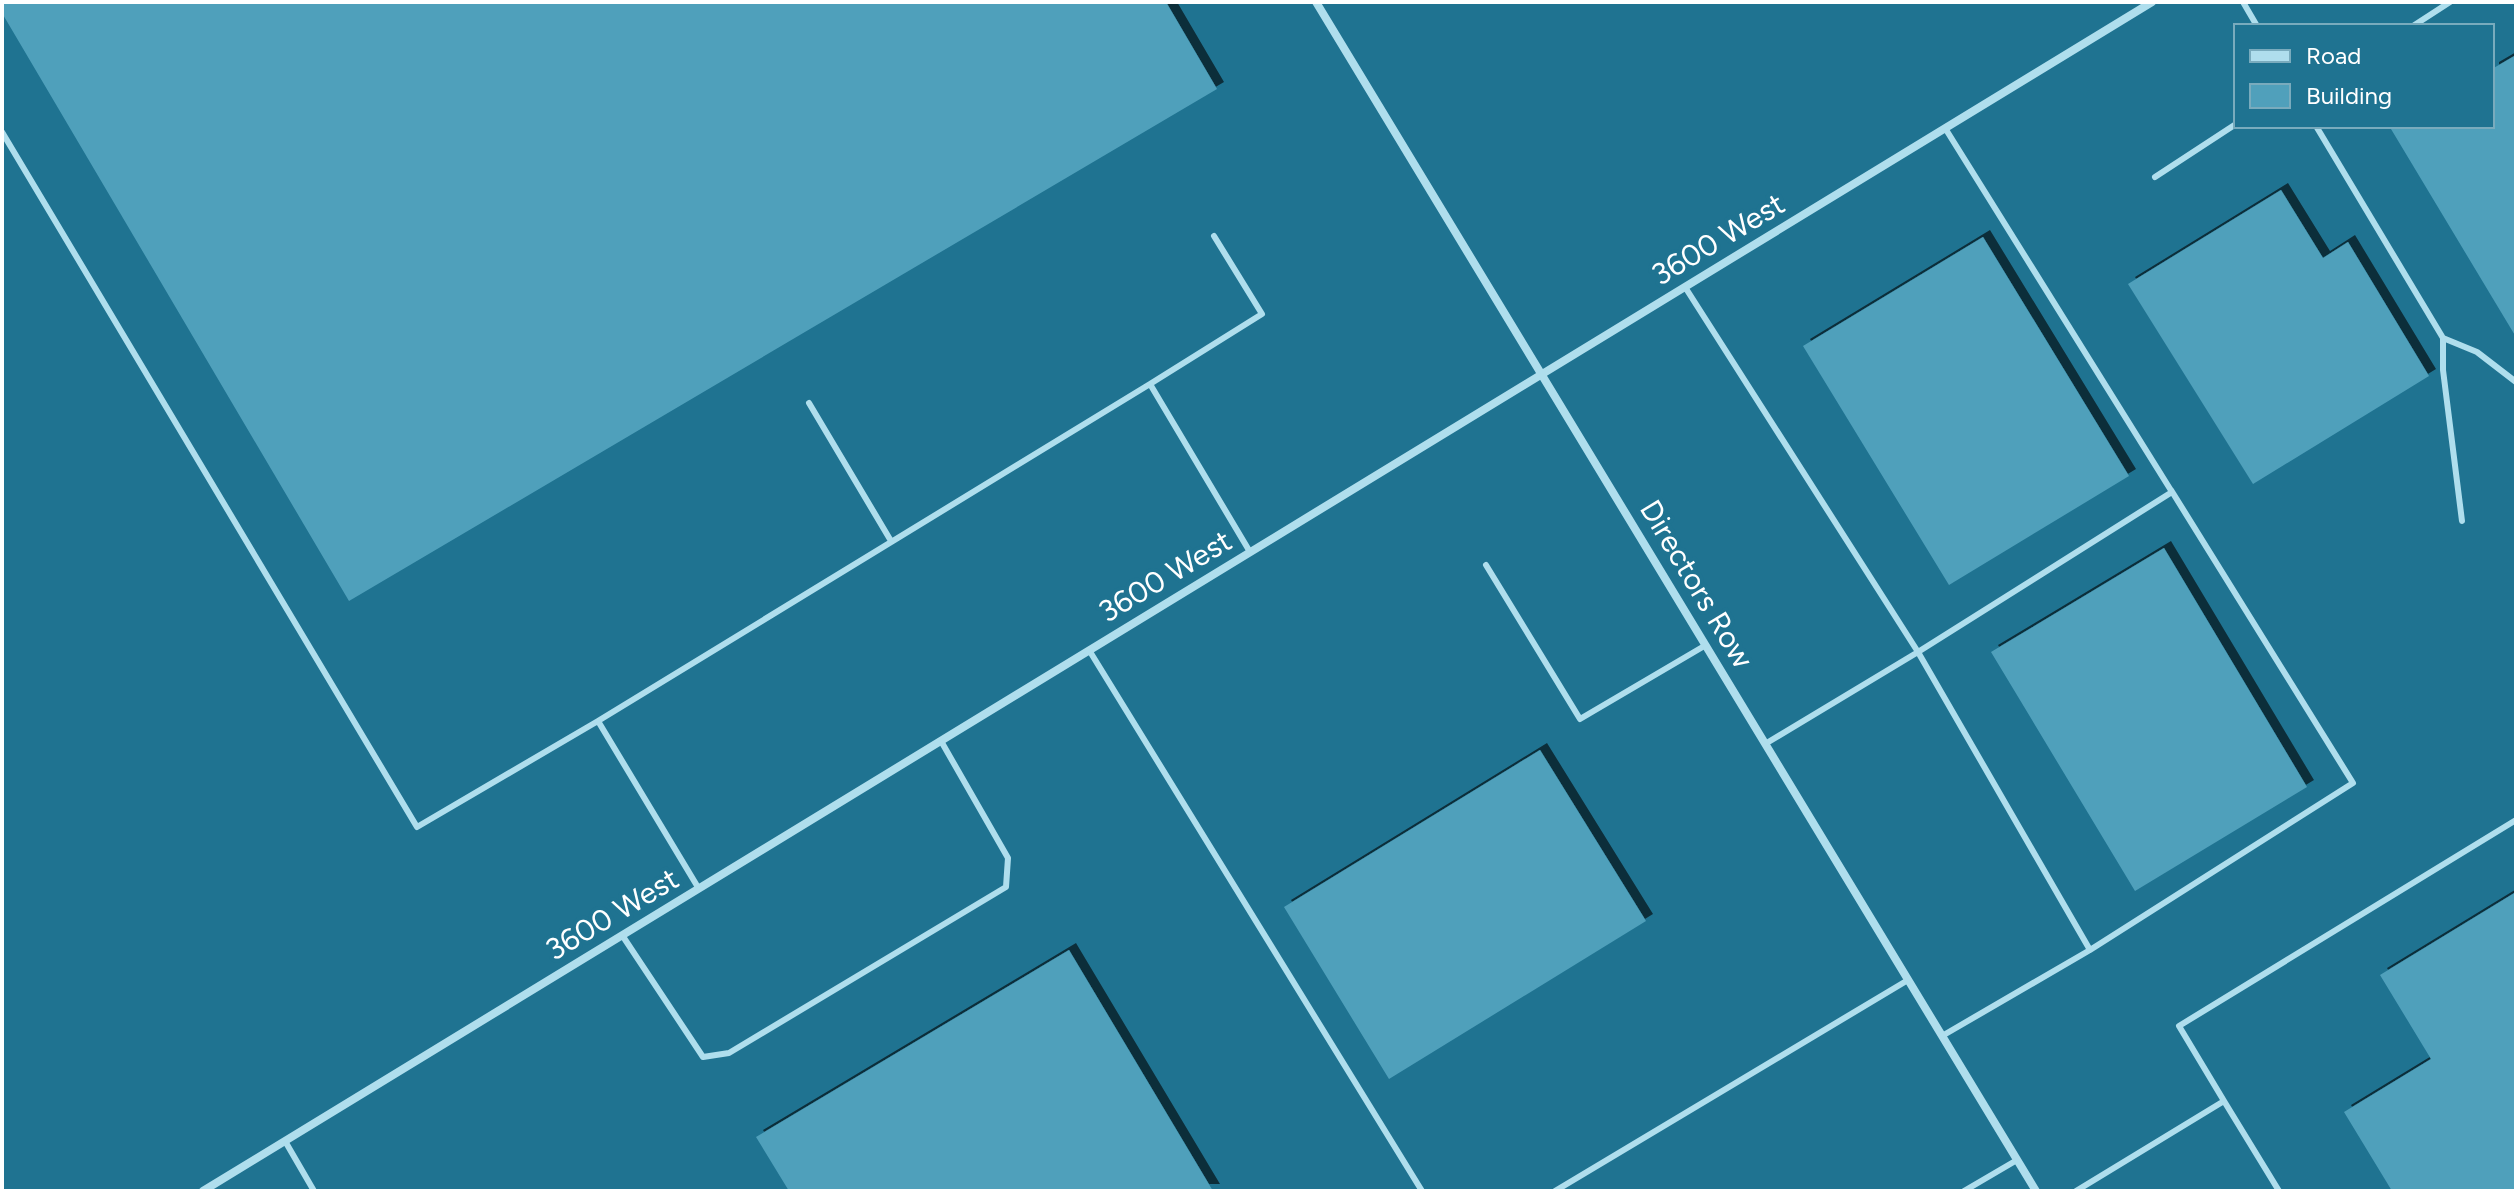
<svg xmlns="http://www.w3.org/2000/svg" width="2518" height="1193" font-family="Figtree,sans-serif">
	<defs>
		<filter id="shadow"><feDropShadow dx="7" dy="-7" stdDeviation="0" flood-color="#0009"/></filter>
	</defs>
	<rect width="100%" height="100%" fill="#1f7391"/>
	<path fill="#50a0bb" filter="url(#shadow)" d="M2,2H1166L1217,89L349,601L2,13Z
		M2516,55V337L2391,129L2397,126H2492V69Z
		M2281,190L2323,258L2348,242L2429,376L2253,484L2128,284Z
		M1983,237L2129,476L1949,585L1803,346Z
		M2164,548L2307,787L2135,891L1991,652Z
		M1540,750L1646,921L1389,1079L1284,907Z
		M2516,892V1191H2392L2344,1112L2431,1059L2380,975Z
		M1069,950L1213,1191H789L756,1137Z"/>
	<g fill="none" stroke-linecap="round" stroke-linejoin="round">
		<path stroke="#afdeed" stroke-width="6" d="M2243,2L2257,26
			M2413,26L2450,2
			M2316,126L2443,338V370L2462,521
			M2,132L417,827L598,721
			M2155,177L2236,124
			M1685,287L1918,652L2172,492L1945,128
			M2443,338L2477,352L2516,382
			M1150,384L1262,314L1214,236
			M809,403L891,541
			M1486,565L1580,719L1706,645
			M1089,650L1422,1191
			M1765,744L1918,652L2090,950L1942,1036
			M699,889L598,721L1150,384L1250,552
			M622,935L703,1057L729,1053L1006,887L1008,858L941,741
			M2090,950L2353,783L2171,490
			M2224,1101L2279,1191
			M285,1141L314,1191
			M1555,1191L1908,980
			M1964,1191L2017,1160
			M2076,1191L2224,1101L2179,1026L2516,820"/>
		<path stroke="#afdeed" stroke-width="8" d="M1316,2L2036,1191
			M203,1191L2152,2"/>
	</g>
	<g text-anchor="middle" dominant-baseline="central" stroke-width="8" stroke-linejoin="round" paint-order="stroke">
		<g font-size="30" fill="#fff" stroke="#1f7391">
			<text transform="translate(1718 239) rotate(-31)">3600 West</text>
			<text transform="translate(1165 576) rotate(-31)">3600 West</text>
			<text transform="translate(1697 584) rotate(59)">Directors Row</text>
			<text transform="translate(612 914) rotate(-31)">3600 West</text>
		</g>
	</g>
	<rect width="2518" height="1193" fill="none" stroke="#ffffff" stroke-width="8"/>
	<rect x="2234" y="24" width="260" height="104" fill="#1f7391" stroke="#79abbd" stroke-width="2"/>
	<rect x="2250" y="50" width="40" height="12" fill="#afdeed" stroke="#79abbd" stroke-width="2"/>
	<text x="2306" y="64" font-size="24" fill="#ffffff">Road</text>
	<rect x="2250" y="84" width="40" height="24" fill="#50a0bb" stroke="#79abbd" stroke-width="2"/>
	<text x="2306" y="104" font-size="24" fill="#ffffff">Building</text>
</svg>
